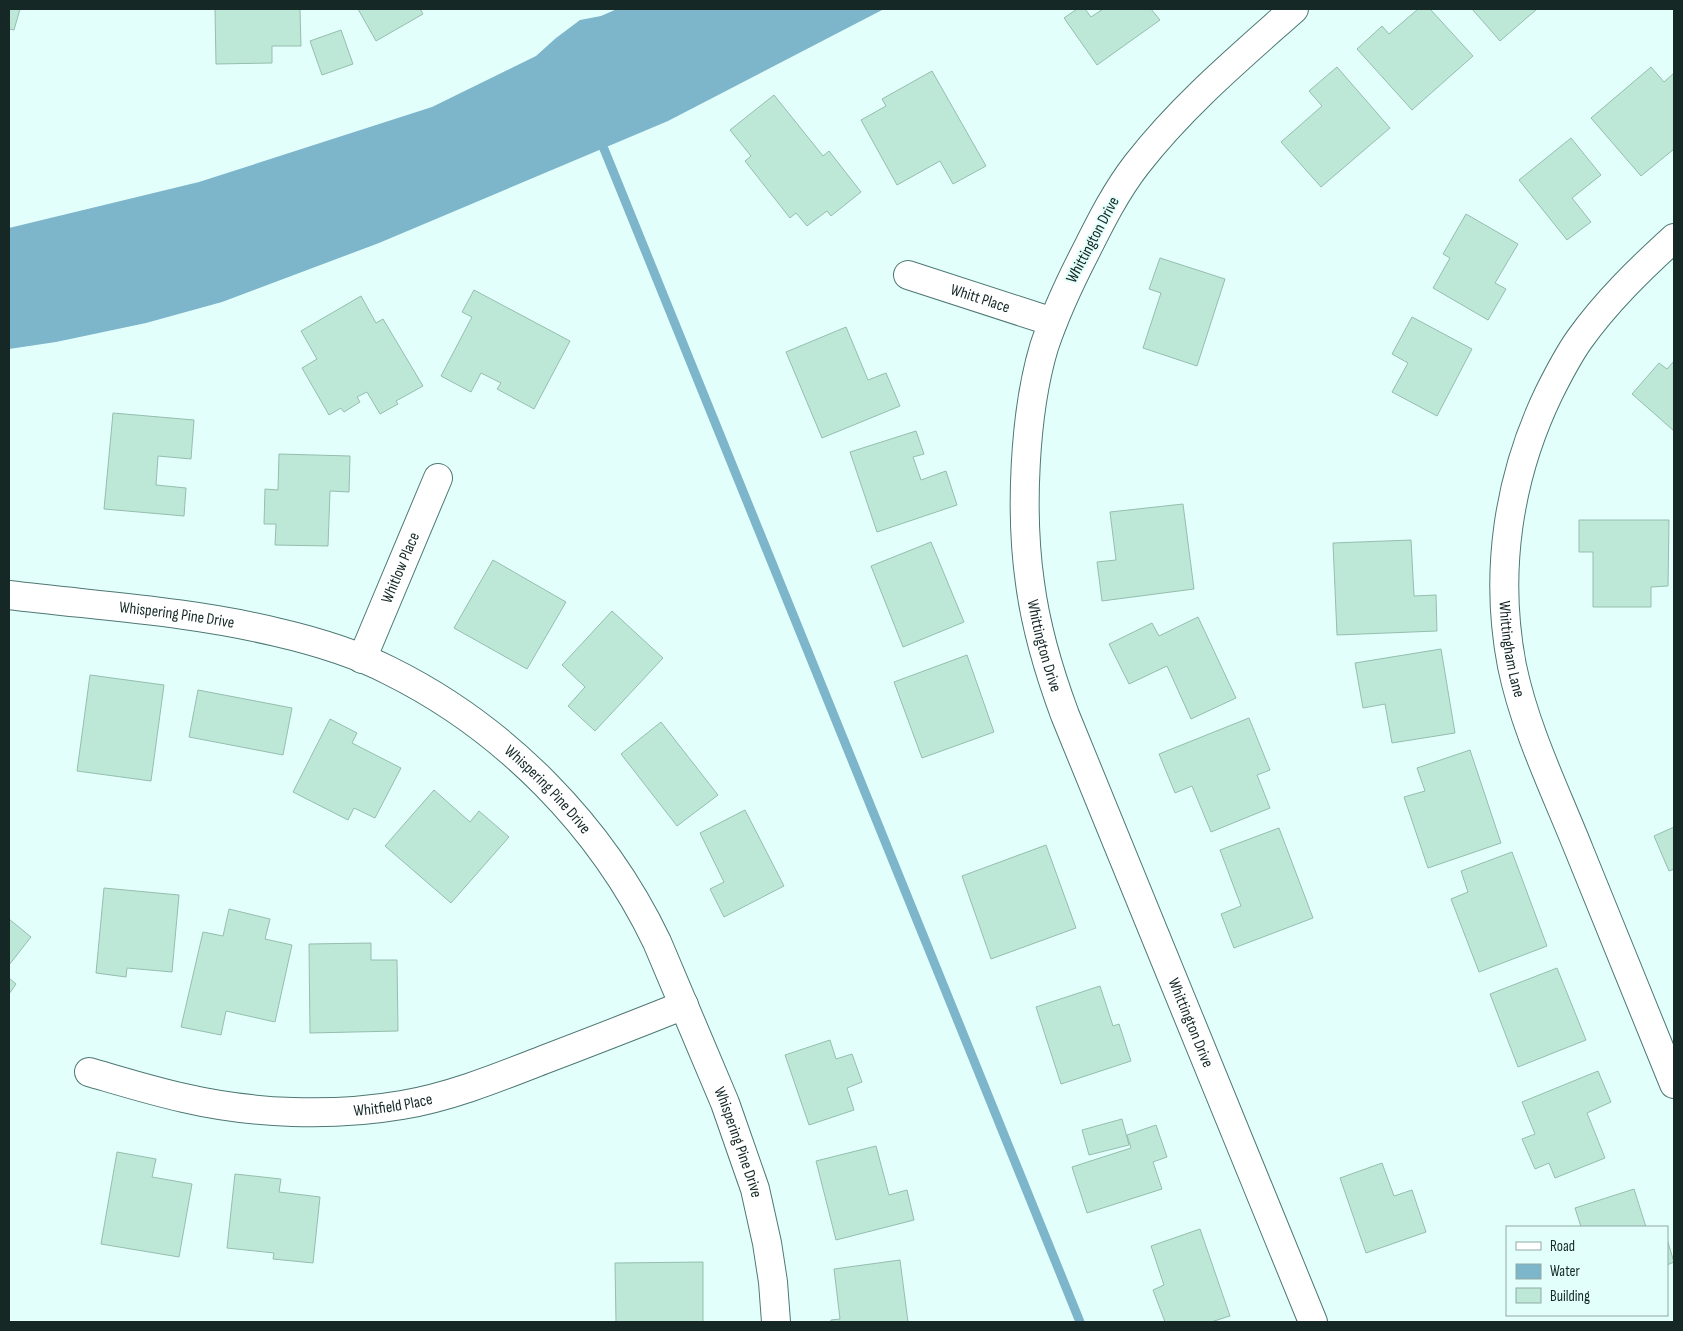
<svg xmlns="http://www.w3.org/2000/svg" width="1683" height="1331" font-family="'Sofia Sans Condensed',sans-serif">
	<rect width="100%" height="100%" fill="#e3fffb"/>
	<path fill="#7db5cb" d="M617,9H884L668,121L379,243L222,302L146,323L56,342L9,349V228L199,182L432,107L536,56L556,38L580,20L601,16Z"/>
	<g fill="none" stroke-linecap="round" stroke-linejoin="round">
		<path stroke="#7db5cb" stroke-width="9" d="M600,139L1080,1322"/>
	</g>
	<path fill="#bde7d6" stroke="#95beae" d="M9,9H20L14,30L9,29Z
		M215,9H300L301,46H272V63L216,64Z
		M358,9H420L423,14L376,41Z
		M1077,9H1085L1091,17L1103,9H1151L1160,20L1097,65L1064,18Z
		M1418,9H1430L1473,56L1412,110L1357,49L1382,26L1389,34Z
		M1472,9H1537L1500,41Z
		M341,30L353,64L322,75L310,41Z
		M1337,67L1390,128L1321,187L1281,142L1322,106L1309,91Z
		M1651,67L1664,82L1674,73V149L1641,176L1591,118Z
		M932,71L986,166L953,184L940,161L897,185L861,120L886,106L882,99Z
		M774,95L823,156L829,151L861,192L831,216L827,211L807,226L796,213L790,218L745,161L751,156L730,130Z
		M1571,138L1601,175L1572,198L1591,222L1567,240L1519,180Z
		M1466,214L1518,244L1495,283L1506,289L1488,320L1433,288L1450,258L1443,254Z
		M1160,258L1225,279L1197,366L1143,348L1161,293L1149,289Z
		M474,290L570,341L534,409L497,389L501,383L481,373L471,392L441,376L472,317L462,312Z
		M361,296L376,323L383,319L423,386L396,401L398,404L380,414L367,392L357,397L360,402L344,412L341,408L329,415L302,368L317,359L301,331Z
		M1412,317L1472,349L1437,416L1392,392L1408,363L1392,354Z
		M846,327L868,380L886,373L900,406L822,438L786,352Z
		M1674,361V431L1632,394L1659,363L1667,369Z
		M113,413L194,420L191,459L158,456L156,485L186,488L184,516L104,509Z
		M916,431L924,454L913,457L921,480L946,471L957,505L877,532L850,452Z
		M279,454L350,456L349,492L330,491L328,546L275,545L276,524H264L265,489L278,490Z
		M1183,504L1194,589L1102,601L1097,562L1116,560L1110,512Z
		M1579,520H1669L1668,586L1651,587V607H1593V552H1579Z
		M1411,540L1414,596L1436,595L1437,631L1337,635L1333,543Z
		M931,542L964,622L903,647L871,566Z
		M493,560L566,602L527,669L454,628Z
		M612,611L663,658L595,731L568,706L585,687L562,665Z
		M1198,617L1236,698L1191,719L1167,666L1129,684L1109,644L1152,623L1159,636Z
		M1441,649L1455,733L1392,743L1385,704L1363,708L1355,663Z
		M967,655L994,732L922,758L894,682Z
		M90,675L164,685L151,781L77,771Z
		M198,690L292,708L283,755L189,737Z
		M1249,718L1270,770L1257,775L1270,808L1211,832L1192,786L1175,793L1159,754Z
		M330,719L357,733L352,743L401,768L375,818L354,808L348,820L293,792Z
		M661,722L718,795L677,826L621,754Z
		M1470,750L1501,843L1428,868L1404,797L1425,791L1417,768Z
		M434,790L470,822L479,811L509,837L451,903L385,846Z
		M745,810L784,886L724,917L710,889L724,882L700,833Z
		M1674,827V869L1669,871L1654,836Z
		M1279,828L1313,918L1234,948L1221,914L1241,906L1220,850Z
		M1046,845L1076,928L991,959L962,876Z
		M1512,852L1547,946L1479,972L1451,899L1468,892L1461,871Z
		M104,888L179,895L172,972L127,968L126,977L96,973Z
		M229,909L270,919L265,939L292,945L275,1022L226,1011L221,1035L181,1027L203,932L223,936Z
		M9,919L31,937L9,965Z
		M371,943V960H397L398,1031L310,1033L309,944Z
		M1557,968L1586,1040L1518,1067L1490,994Z
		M9,978L16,984L9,994Z
		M1100,986L1113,1026L1119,1024L1131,1061L1061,1084L1036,1007Z
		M830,1040L836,1059L852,1054L862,1082L847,1088L854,1110L809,1125L785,1055Z
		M1598,1071L1611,1102L1587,1113L1605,1158L1555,1178L1549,1163L1535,1169L1522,1139L1535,1134L1522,1102Z
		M1122,1119L1129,1145L1089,1155L1082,1130Z
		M1156,1125L1167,1157L1153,1162L1162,1189L1087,1213L1072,1167L1131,1148L1127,1135Z
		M876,1146L889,1195L907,1190L914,1220L836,1240L816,1161Z
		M117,1152L156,1159L152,1177L192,1184L179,1257L101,1244Z
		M1382,1163L1394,1196L1412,1190L1426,1232L1366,1253L1340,1178Z
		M235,1174L281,1179L279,1192L320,1197L313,1263L273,1259L274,1253L227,1248Z
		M1634,1189L1646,1227H1581L1575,1208Z
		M1200,1229L1230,1316L1211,1322H1165L1153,1290L1164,1285L1151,1246Z
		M1667,1239L1674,1262L1667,1265Z
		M900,1260L908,1322H831V1320L840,1319L834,1269Z
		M703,1262V1322H616L615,1263Z"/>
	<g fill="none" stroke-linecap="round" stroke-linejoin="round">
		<g stroke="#4d7874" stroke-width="30">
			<g id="minor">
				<path id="s1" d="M1294,9C1239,58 1182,106 1137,164C1116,191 1101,221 1086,251C1070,282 1055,314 1044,347C1024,414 1020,514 1030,583C1036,629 1049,672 1065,715L1313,1322"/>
				<path id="s2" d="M1674,238C1640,269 1606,302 1579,340C1567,357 1558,375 1549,393C1508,478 1494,573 1512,666C1525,729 1555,790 1579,850C1611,928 1643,1006 1674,1084"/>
				<path id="s3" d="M908,275L1053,322"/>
				<path id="s4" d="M9,595C98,606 189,611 276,632C315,641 355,653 390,671C505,728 602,827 657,942L725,1103L755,1189L767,1243L773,1282L776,1322"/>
				<path id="s5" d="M362,659L438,478"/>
				<path id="s6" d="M89,1072C120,1081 152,1091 184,1098C253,1114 332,1117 402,1105C450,1097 497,1078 543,1060C590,1042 637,1024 684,1005"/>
			</g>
		</g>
		<use href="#minor" stroke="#fff" stroke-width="28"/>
	</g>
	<g text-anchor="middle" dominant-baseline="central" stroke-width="4" stroke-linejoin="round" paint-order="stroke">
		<g font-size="16" fill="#152826" stroke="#e3fffb">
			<text transform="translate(1093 240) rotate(-62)">Whittington Drive</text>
			<text stroke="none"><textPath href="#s3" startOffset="76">Whitt Place</textPath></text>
			<text stroke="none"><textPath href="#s5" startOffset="99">Whitlow Place</textPath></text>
			<text stroke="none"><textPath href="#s4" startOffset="169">Whispering Pine Drive</textPath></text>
			<text stroke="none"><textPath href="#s1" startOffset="729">Whittington Drive</textPath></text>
			<text stroke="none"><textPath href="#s2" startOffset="464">Whittingham Lane</textPath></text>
			<text stroke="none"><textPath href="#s4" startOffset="589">Whispering Pine Drive</textPath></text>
			<text stroke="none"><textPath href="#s1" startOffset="1134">Whittington Drive</textPath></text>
			<text stroke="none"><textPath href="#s6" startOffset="309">Whitfield Place</textPath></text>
			<text stroke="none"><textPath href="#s4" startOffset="994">Whispering Pine Drive</textPath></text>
		</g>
	</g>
	<rect width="1683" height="1331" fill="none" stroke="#152826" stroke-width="20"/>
	<rect x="1506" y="1226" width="162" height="90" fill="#e3fffb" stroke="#91a9a6"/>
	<rect x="1516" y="1242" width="25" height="8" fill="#ffffff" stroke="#91a9a6"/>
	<text x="1550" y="1251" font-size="15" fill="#152826">Road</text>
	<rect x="1516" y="1264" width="25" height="15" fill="#7db5cb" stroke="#91a9a6"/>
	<text x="1550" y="1276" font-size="15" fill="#152826">Water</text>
	<rect x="1516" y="1288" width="25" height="15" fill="#bde7d6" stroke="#91a9a6"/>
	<text x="1550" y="1301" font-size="15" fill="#152826">Building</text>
</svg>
